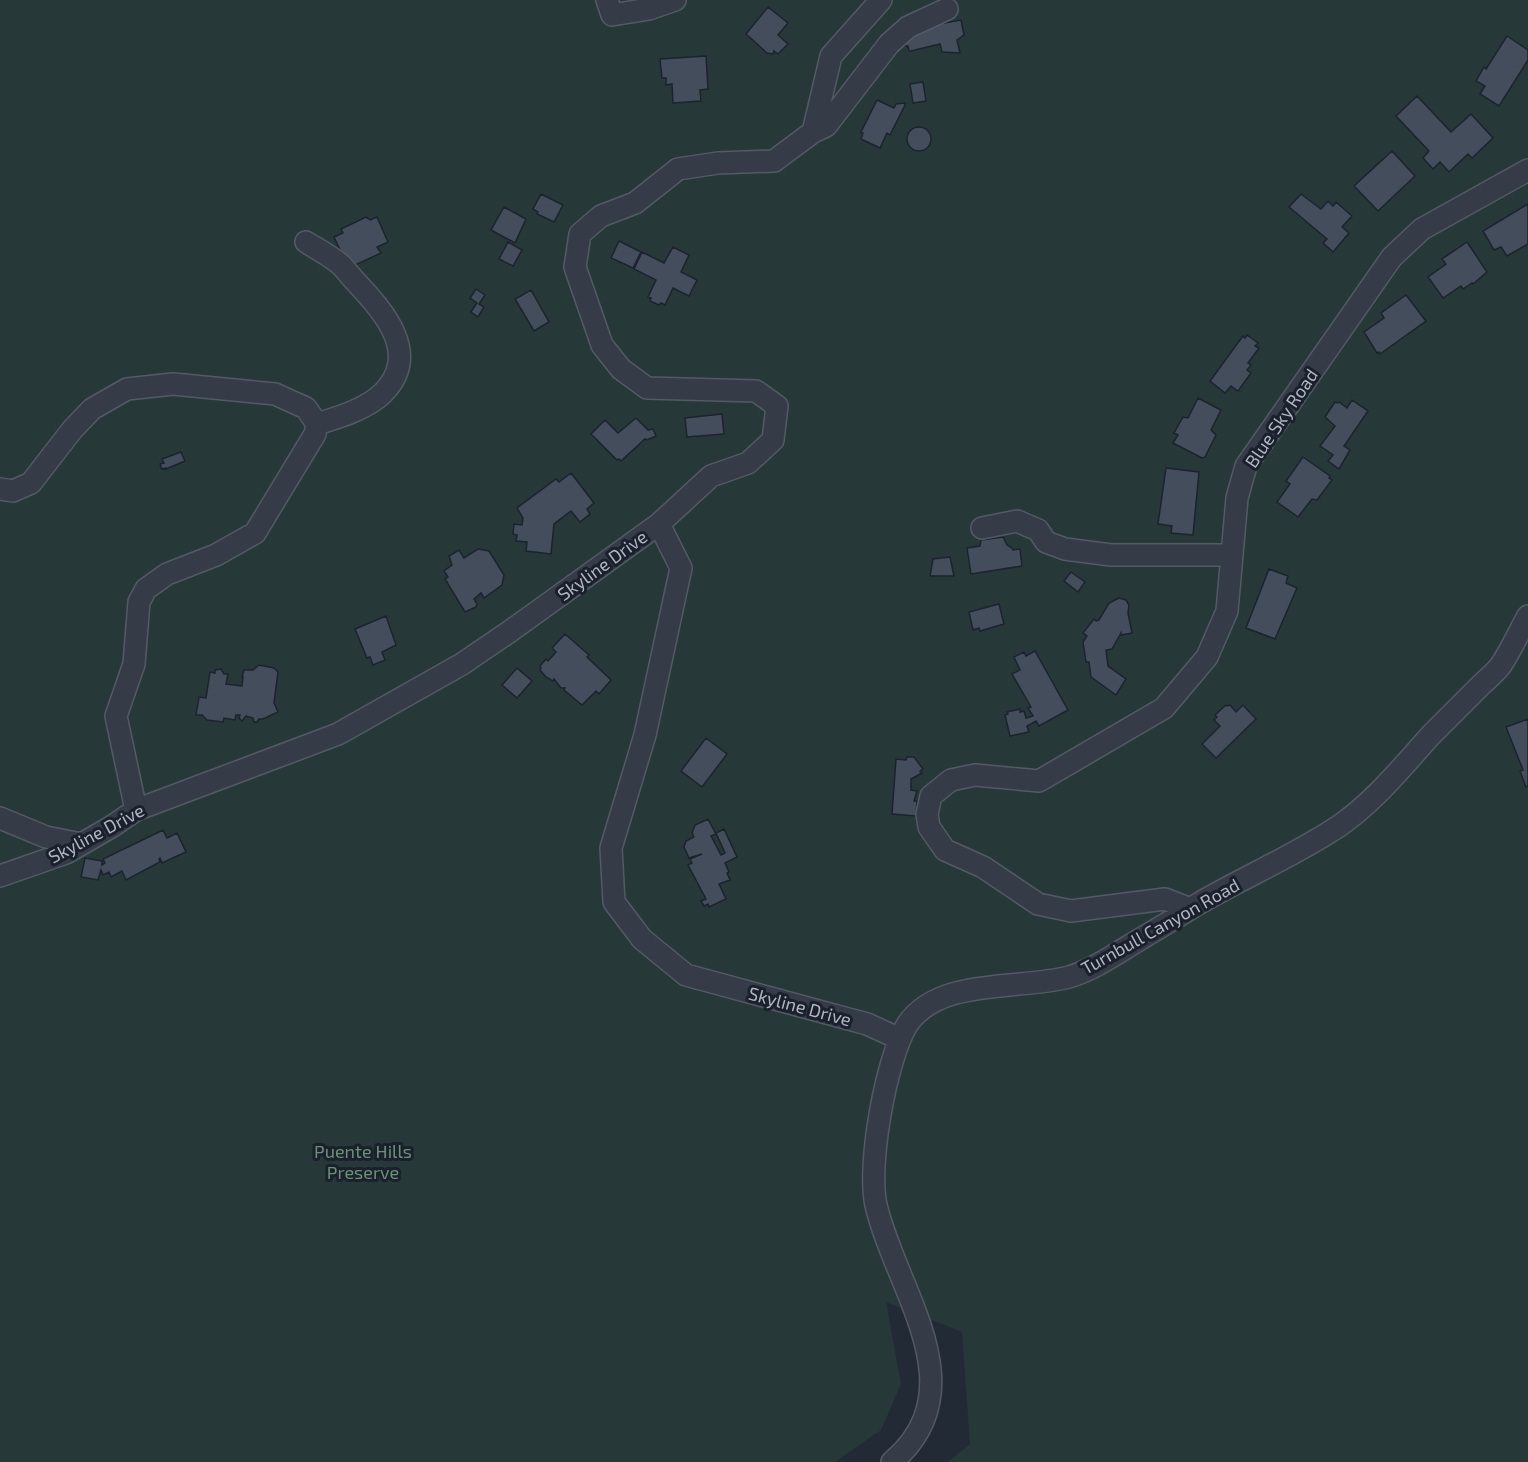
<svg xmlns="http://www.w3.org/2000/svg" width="1528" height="1462" font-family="'Exo 2',sans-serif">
	<rect width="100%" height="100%" fill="#222a36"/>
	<path fill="#273839" d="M0,0H1528V1462H948L970,1444L962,1332L886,1302L901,1384L881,1430L835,1462H0Z"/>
	<path fill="#444d5b" stroke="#1d232e" stroke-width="1.5" d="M768,7L788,23L778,35L788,44L778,54L774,51L773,54L767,53L746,34Z
		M961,20L964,35L957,40L960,53L942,52L940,44L911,51H909L908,46H906L903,36L939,24Z
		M1507,36L1528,50V60L1499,106L1480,94L1485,86L1476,81L1484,67L1486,69Z
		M706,56L708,89L700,90L701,101L673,103L672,84L666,85V78H662L660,59Z
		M923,82L926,101L913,103L910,84Z
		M1417,96L1451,132L1471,114L1493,138L1472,158L1468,154L1449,172L1440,162L1433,169L1423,158L1429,151L1396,116Z
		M877,100L894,108L896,104L905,103V105L890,135L887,133L880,148L861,139L863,133L861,132Z
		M907 139a12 12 0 1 1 24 0a12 12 0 1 1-24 0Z
		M1392,151L1415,176L1378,211L1354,186Z
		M541,194L563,205L554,222L537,214L538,212L533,209Z
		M1301,194L1321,209L1328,201L1333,206L1336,202L1352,216L1342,227L1349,233L1333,252L1323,243L1327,239L1289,207Z
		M1528,204V244L1507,256L1501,247L1494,250L1483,231Z
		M504,207L526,219L515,243L491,230Z
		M366,217L370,220L377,217L388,242L377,247L381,253L351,267L347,265L334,237L343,233L341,229Z
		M619,241L641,252L633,268L611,258Z
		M508,242L522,250L513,266L499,259Z
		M1467,242L1487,272L1473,284L1472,283L1463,289L1461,286L1443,298L1428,277L1446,264L1442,259Z
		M673,247L689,255L681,272L697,280L689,296L673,288L665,305L661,303L659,305L650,301L651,298L648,297L656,280L634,269L642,252L664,263Z
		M476,289L485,295L479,304L484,307L478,317L471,312L477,303L470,298Z
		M531,290L549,322L534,331L515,299Z
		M1406,295L1426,321L1380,354L1379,352L1377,353L1364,332L1384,318L1381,313Z
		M1247,335L1258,343L1255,346L1259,348L1248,363L1251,365L1247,370L1251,373L1238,391L1231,386L1225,393L1210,381L1243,336L1245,338Z
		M1198,398L1221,410L1211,430L1216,435L1205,457L1202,458L1173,443L1178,435L1174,433L1183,417L1188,418Z
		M1352,400L1368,411L1344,446L1350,450L1339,469L1328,461L1333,455L1320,446L1335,426L1325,417L1335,402L1338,403L1339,402L1347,408Z
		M722,414L724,434L687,437L685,418Z
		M636,418L648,430L653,429L656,436L647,440L645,439L621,461L619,459L617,460L591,434L605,420L618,433Z
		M181,452L185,461L166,469V468L162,469L160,464L164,463L162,459Z
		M1303,457L1330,476L1329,478L1332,480L1317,500L1312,499L1298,517L1277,502L1290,484L1286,481Z
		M1166,468L1199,472L1193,535L1171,533L1172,526L1158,524Z
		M571,473L594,503L587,509L590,514L580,522L571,511L554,524L551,554L526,551L527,542L516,541L517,535L513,534L514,524L522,525L523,518L517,508L556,479L559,482Z
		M1003,537L1007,545L1012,548L1013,550L1020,549L1022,566L971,574L967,548L980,546L981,540Z
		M478,549L489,551L504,575L502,585L484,598L481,593L474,599L477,604L476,607L465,612L445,579L448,577L444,571L452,565L449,556L459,550L464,558Z
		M950,557L954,576H930L933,559Z
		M1269,569L1288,576L1286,583L1297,588L1275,639L1246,628Z
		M1071,572L1085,582L1078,592L1064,581Z
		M1119,598L1126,600L1129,605L1128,613L1132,633L1121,635V633L1112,649L1106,650L1108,666L1126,679L1116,695L1091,677L1089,662H1086L1083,642L1087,636L1083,633L1094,619L1096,621L1099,620L1109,603Z
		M999,604L1004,624L980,631L979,628L973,630L969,612Z
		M386,616L396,645L382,652L385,660L373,665L370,657L367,658L355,629Z
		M565,634L589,655L587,657L611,680L599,694L596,691L582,705L564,690L565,688H561L554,679L553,681L546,677L540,670L541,668L540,666L546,659L548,661L556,652L552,648Z
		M1035,651L1068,710L1039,726L1036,721L1027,726L1029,732L1010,736L1005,715L1008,714L1007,712L1020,709V712L1024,711L1026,718L1033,716L1028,708L1031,707L1012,674L1020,670L1014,657L1024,652L1026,656Z
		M259,665L274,668L278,672L274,703L278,712L263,719H259L257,722H254L253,718L246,716L242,721L239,718L240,715H236L235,720L224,718L223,722L207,720L202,715H196L199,697L206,698L210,672L215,673V670L221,669L224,674H228L226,684L242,686L243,677H242L244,670H253Z
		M517,668L532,681L517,698L502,685Z
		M1226,705L1227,706L1230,705L1236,712L1243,705L1256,719L1216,758L1202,744L1220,726L1214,720L1217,717L1215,715Z
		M1528,719V786L1526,787L1520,771L1523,770L1506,727Z
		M706,738L727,754L702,787L681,771Z
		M907,757H914L923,769L920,771L922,773L911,779V790L917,791L914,801H917L916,816L892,814L896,759L906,760Z
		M708,819L716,834L711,836L721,855L725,853L716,833L724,829L737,857L725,863L729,872L727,873L730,880L719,884L726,899L709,907L708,904L704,906L701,901L706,899L688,865L692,863L690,859L702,854L689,858L684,847L686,841L694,837L692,833L695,825Z
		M163,830L167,838L177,833L186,852L162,863L160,858L159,859L160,862L126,880L122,871L111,877L109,872L103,875L101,870L98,880L81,877L85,858L102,861V865L105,863L103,859Z"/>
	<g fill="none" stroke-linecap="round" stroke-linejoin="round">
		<g stroke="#535a65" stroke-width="24">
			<path id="minor" d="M607,0L612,15L649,9L675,0
				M813,132L826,126L889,44L908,27L947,9
				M306,242C317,249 331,256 341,265C346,270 351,277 356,282C385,313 421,354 383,393C365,410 339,417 317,424
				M0,489L13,491L31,483L72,430L92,409L127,389L173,384L275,394L306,408L317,424L315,434L255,533L216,555L167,574L146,589L139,602L134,664L116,716L136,810
				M659,524L681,568L645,735L611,848L614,902L642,939L686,975L867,1024L900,1039
				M982,528L1017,521L1038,530L1046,542L1065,549L1111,555H1232
				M0,818L46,837L81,844
				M0,876L66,853L111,827L136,810L338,734L462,664L509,632L659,524L711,476L748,463L773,440L777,406L756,391L647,388L621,369L602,345L575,267L580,234L601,216L635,203L678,169L718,163L774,161L813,132L831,56L881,0
				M1190,909L1165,899L1071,911L1038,904L983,867L945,850L929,827L927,814L931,796L951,780L975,775L1039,781L1164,708L1207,657L1227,611L1237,498L1246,466L1392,257L1422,229L1528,170
				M892,1462C979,1388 895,1289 876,1205C867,1166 886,1059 907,1025C938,977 1021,990 1069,977C1090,971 1111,957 1129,946C1152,932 1176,918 1198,904C1244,877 1294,856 1339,826C1375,801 1402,767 1431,735C1447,719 1463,703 1479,687C1486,680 1495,673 1501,665C1511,650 1519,632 1528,616"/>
		</g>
		<use href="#minor" stroke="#363c47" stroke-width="21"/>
	</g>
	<g text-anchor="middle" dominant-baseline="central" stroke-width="6" stroke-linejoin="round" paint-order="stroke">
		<g font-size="18" fill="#b0b7c3" stroke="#1b212c">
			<text transform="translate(1281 418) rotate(-56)">Blue Sky Road</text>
			<text transform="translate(602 565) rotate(-36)">Skyline Drive</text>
			<text transform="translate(96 833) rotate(-28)">Skyline Drive</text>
			<text transform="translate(1160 926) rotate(-29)">Turnbull Canyon Road</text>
			<text transform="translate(800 1006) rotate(15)">Skyline Drive</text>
		</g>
		<g font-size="18" fill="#6a9275" stroke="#1b212c">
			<text x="363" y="1151">Puente Hills<tspan x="363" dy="21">Preserve</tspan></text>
		</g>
	</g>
</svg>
